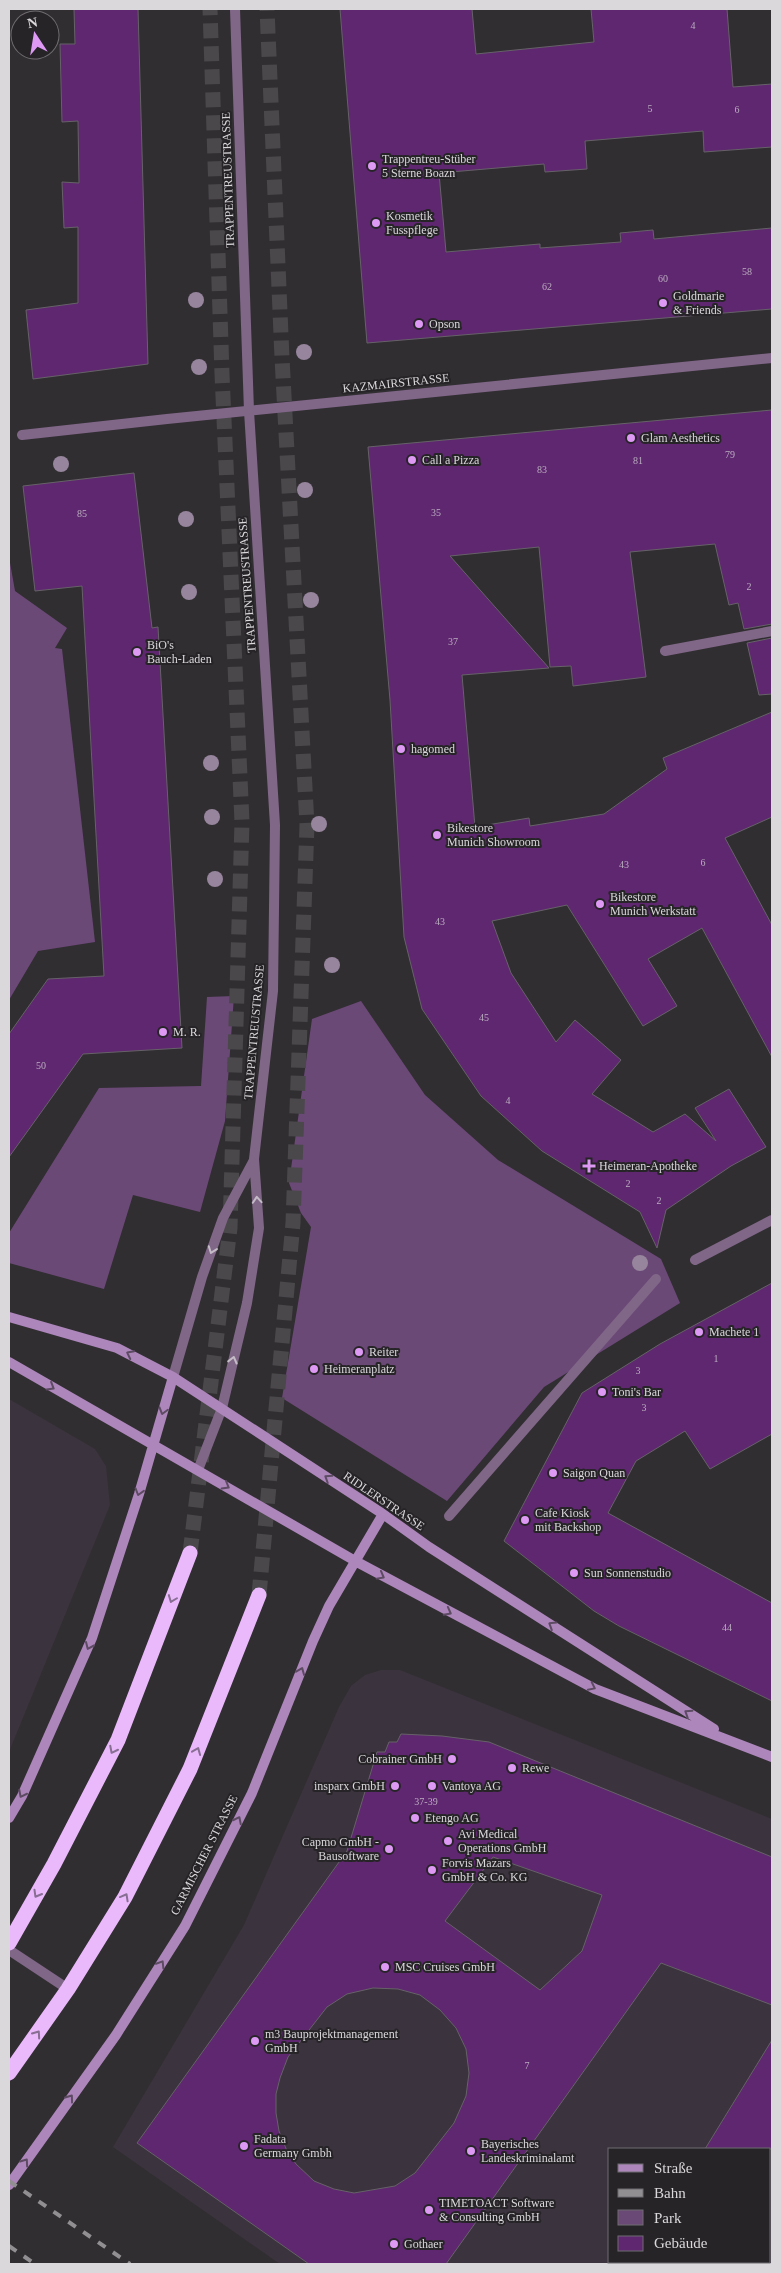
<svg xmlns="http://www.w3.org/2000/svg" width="781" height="2273" font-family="Georgia,serif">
	<rect width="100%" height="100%" fill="#312e32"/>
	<path fill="#3b333d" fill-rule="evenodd" d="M9,1399L95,1449L106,1466L110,1505L9,1752Z
		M381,1670H400L772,1819V2264H280L113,2147L244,1925L339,1707L351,1686L365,1675ZM610,2149H770V2262H610Z"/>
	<path fill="#6b4977" d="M9,557L15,591L67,628L55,648L62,649L95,942L38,951L9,1000Z
		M234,996L225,1121L200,1212L133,1195L104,1289L9,1263V1233L99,1088L201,1086L207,997Z
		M361,1001L425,1095L498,1160L661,1259L680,1303L544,1387L447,1501L282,1398L311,1227L301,1213L289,1183L312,1019Z"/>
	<path fill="#5e276f" stroke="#666268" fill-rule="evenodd" d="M74,9H138L148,364L33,379L26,310L78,303V227L64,228L62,182L79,183L78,121L62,122L60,44H75Z
		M340,9H472L476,54L594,42L591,9H727L733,87L772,84V147L704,152L703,131L585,141L587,169L545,172L544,164L439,173L446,252L540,244V248L621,242L620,233L653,230L654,239L772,228V309L367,343Z
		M772,410V624L744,629L738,603L729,605L715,544L630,552L646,677L573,686L571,666L550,667L539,547L450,556L549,668L462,675L475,827L529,818L530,826L604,814L667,769L663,758L772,712V817L725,838L772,925V1057L702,928L648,959L677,1006L643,1026L567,905L492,921L511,973L556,1042L575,1020L621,1060L592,1094L653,1132L685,1114L716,1141L695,1108L729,1089L766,1147L731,1166L666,1210L657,1248L640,1212L542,1151L481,1096L422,1009L404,937L390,700L368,447Z
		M134,473L152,628L158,627L182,1048L83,1054L9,1157V1034L48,979L104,976L82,586L35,591L23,486Z
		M772,638V694L759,695L747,643Z
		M772,1283V1434L710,1469L685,1431L636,1461L608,1513L772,1603V1701L619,1626L594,1611L504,1541L582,1393L660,1344Z
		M401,1734L442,1736L489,1742L772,1857V2005L661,1963L446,2264H309L137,2143L347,1851L377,1752H385L389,1742H397ZM493,1857L602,1895L582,1951L540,1990L445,1921ZM373,1988L398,1989L420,1995L440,2010L456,2028L466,2049L469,2073L466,2096L454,2123L415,2173L395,2186L354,2193L334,2189L314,2181L296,2164L287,2151L279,2131L276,2113V2094L280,2078L288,2057L327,2007L347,1994Z
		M772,2040V2149H705Z"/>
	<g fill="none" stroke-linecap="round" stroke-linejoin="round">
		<path stroke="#4a484b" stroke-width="15" stroke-dasharray="15 8" stroke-linecap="butt" d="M190,1553L230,1228L242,822L222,374L210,9
			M259,1595L293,1223L307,825L282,358L267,9"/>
		<path stroke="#806788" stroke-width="10" d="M665,651L772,631
			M9,1950L68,1989"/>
		<path stroke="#806788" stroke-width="10" d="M22,435L167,419L772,358
			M695,1260L772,1220
			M173,1377L202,1277L223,1218L254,1160
			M198,1470L222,1408L247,1303L259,1228L254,1159L273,991L275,825L249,411L235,9
			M449,1516L656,1279"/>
		<path stroke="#ad86bb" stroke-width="10" d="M9,1317L117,1348L173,1377L383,1514L429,1547L714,1729
			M9,1362L357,1562L595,1689L772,1757
			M9,1818L22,1796L92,1638L139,1494L173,1377
			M9,2185L116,2035L185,1926L252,1793L313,1641L329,1606L383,1514"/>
		<path stroke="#eab9fb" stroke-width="15" d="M9,1943L54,1864L118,1740L190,1553
			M9,2073L68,1989L125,1897L190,1769L259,1595"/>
		<path stroke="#928f93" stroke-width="4" stroke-dasharray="9 9" stroke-linecap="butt" d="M9,2181L130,2264
			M9,2246L35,2264"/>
	</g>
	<g fill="#97859d">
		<circle cx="196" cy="300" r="8"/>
		<circle cx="304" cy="352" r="8"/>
		<circle cx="199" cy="367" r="8"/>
		<circle cx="61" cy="464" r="8"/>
		<circle cx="305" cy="490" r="8"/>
		<circle cx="186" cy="519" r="8"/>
		<circle cx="189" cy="592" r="8"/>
		<circle cx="311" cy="600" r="8"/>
		<circle cx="211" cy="763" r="8"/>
		<circle cx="212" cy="817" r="8"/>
		<circle cx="319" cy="824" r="8"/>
		<circle cx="215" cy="879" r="8"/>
		<circle cx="332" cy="965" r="8"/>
		<circle cx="640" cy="1263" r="8"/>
	</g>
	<defs><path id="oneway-chevron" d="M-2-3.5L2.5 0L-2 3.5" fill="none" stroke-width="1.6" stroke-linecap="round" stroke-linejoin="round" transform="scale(1.25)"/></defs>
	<g stroke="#c4bcc6">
		<use href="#oneway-chevron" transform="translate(257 1200) rotate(-94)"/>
		<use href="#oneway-chevron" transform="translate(212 1250) rotate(110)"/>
		<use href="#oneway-chevron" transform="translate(233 1360) rotate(-76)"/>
	</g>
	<g stroke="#5d4b63">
		<use href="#oneway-chevron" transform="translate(130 1354) rotate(-153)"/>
		<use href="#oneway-chevron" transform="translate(51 1387) rotate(31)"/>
		<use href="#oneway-chevron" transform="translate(163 1411) rotate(106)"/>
		<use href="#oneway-chevron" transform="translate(328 1478) rotate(-147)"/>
		<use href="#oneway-chevron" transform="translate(226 1486) rotate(30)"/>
		<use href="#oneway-chevron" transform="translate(139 1492) rotate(107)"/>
		<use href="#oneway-chevron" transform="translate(381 1576) rotate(29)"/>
		<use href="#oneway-chevron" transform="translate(448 1612) rotate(28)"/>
		<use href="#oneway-chevron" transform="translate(552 1625) rotate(-148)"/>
		<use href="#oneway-chevron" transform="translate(89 1646) rotate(114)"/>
		<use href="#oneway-chevron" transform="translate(301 1671) rotate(-68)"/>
		<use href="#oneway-chevron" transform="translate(592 1687) rotate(26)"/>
		<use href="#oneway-chevron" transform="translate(688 1713) rotate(-147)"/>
		<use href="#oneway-chevron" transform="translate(22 1794) rotate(117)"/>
		<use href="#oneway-chevron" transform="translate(238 1820) rotate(-63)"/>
		<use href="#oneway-chevron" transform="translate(161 1964) rotate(-58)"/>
		<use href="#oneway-chevron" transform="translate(70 2098) rotate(-54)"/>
		<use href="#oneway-chevron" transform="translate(25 2162) rotate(-55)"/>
	</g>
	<g stroke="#886e92">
		<use href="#oneway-chevron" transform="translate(172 1599) rotate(111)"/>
		<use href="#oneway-chevron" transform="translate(113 1750) rotate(117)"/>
		<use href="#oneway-chevron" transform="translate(197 1751) rotate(-68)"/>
		<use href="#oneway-chevron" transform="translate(37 1894) rotate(120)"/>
		<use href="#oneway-chevron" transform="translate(125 1897) rotate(-61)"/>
		<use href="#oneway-chevron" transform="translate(37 2034) rotate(-55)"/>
	</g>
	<g fill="#dd99f4" stroke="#272428" stroke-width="2">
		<circle cx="372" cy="166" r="5"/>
		<circle cx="376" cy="223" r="5"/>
		<circle cx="663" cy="303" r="5"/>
		<circle cx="419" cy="324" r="5"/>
		<circle cx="631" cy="438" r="5"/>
		<circle cx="412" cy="460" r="5"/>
		<circle cx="137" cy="652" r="5"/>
		<circle cx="401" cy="749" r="5"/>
		<circle cx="437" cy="835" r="5"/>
		<circle cx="600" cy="904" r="5"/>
		<circle cx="163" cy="1032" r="5"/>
		<path d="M586.5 1158.5h5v5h5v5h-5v5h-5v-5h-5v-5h5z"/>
		<circle cx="699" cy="1332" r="5"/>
		<circle cx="359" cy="1352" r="5"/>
		<circle cx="314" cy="1369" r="5"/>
		<circle cx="602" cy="1392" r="5"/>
		<circle cx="553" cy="1473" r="5"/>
		<circle cx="525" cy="1520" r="5"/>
		<circle cx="574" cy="1573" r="5"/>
		<circle cx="452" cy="1759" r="5"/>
		<circle cx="512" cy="1768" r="5"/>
		<circle cx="395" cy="1786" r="5"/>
		<circle cx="432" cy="1786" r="5"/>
		<circle cx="415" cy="1818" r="5"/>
		<circle cx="448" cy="1841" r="5"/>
		<circle cx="389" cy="1849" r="5"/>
		<circle cx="432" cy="1870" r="5"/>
		<circle cx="385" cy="1967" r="5"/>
		<circle cx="255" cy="2041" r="5"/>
		<circle cx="244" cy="2146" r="5"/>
		<circle cx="471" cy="2151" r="5"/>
		<circle cx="429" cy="2210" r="5"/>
		<circle cx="394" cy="2244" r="5"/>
	</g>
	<g text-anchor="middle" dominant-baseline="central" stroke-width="4" stroke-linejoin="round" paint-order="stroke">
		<g font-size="10" fill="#bbacc0">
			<text x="693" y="25">4</text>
			<text x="650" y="108">5</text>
			<text x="737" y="109">6</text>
			<text x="747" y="271">58</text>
			<text x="663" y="278">60</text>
			<text x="547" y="286">62</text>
			<text x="730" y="454">79</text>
			<text x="638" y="460">81</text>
			<text x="542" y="469">83</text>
			<text x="436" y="512">35</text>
			<text x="82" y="513">85</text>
			<text x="749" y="586">2</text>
			<text x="453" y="641">37</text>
			<text x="703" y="862">6</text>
			<text x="624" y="864">43</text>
			<text x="440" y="921">43</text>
			<text x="484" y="1017">45</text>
			<text x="41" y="1065">50</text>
			<text x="508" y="1100">4</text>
			<text x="628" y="1183">2</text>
			<text x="659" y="1200">2</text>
			<text x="716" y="1358">1</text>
			<text x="638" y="1370">3</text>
			<text x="644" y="1407">3</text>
			<text x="727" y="1627">44</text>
			<text x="426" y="1801">37-39</text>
			<text x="527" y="2065">7</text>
		</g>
		<g font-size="12" fill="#dad8db" stroke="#272428" text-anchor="start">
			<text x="382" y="159">Trappentreu-Stüber<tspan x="382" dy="14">5 Sterne Boazn</tspan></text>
			<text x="386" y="216">Kosmetik<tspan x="386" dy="14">Fusspflege</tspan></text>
			<text x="673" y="296">Goldmarie<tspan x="673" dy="14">&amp; Friends</tspan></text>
			<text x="429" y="324">Opson</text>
			<text x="641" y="438">Glam Aesthetics</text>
			<text x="422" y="460">Call a Pizza</text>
			<text x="147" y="645">BiO's<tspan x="147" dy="14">Bauch-Laden</tspan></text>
			<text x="411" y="749">hagomed</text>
			<text x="447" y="828">Bikestore<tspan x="447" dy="14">Munich Showroom</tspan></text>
			<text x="610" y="897">Bikestore<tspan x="610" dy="14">Munich Werkstatt</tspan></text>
			<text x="173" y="1032">M. R.</text>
			<text x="599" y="1166">Heimeran-Apotheke</text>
			<text x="709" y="1332">Machete 1</text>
			<text x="369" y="1352">Reiter</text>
			<text x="324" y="1369">Heimeranplatz</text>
			<text x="612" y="1392">Toni's Bar</text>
			<text x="563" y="1473">Saigon Quan</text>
			<text x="535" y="1513">Cafe Kiosk<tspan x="535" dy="14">mit Backshop</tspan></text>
			<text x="584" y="1573">Sun Sonnenstudio</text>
			<text x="442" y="1759" text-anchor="end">Cobrainer GmbH</text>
			<text x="522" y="1768">Rewe</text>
			<text x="385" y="1786" text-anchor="end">insparx GmbH</text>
			<text x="442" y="1786">Vantoya AG</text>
			<text x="425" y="1818">Etengo AG</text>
			<text x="458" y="1834">Avi Medical<tspan x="458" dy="14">Operations GmbH</tspan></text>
			<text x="379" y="1842" text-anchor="end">Capmo GmbH -<tspan x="379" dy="14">Bausoftware</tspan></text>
			<text x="442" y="1863">Forvis Mazars<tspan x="442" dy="14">GmbH &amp; Co. KG</tspan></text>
			<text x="395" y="1967">MSC Cruises GmbH</text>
			<text x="265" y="2034">m3 Bauprojektmanagement<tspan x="265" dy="14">GmbH</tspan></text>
			<text x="254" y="2139">Fadata<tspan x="254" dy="14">Germany Gmbh</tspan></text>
			<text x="481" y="2144">Bayerisches<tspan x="481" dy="14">Landeskriminalamt</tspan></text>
			<text x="439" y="2203">TIMETOACT Software<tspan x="439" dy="14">&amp; Consulting GmbH</tspan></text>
			<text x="404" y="2244">Gothaer</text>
		</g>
		<g font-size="12" fill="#dad8db" stroke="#272428">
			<text transform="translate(228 180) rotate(-92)">TRAPPENTREUSTRASSE</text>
			<text transform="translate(396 383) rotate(-6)">KAZMAIRSTRASSE</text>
			<text transform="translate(247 585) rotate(-94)">TRAPPENTREUSTRASSE</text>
			<text transform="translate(254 1032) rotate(-85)">TRAPPENTREUSTRASSE</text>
			<text transform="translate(384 1501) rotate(34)">RIDLERSTRASSE</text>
			<text transform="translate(204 1855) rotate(-63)">GARMISCHER STRASSE</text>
		</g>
	</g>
	<rect width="781" height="2273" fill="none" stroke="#dad8db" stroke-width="20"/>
	<rect x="608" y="2148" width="162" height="115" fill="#272428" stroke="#6f6c70"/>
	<rect x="618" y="2164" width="25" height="8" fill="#ad86bb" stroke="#6f6c70"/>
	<text x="654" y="2173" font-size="15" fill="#dad8db">Straße</text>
	<rect x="618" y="2189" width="25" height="8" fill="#928f93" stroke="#6f6c70"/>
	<text x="654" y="2198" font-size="15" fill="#dad8db">Bahn</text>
	<rect x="618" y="2210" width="25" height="15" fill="#6b4977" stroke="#6f6c70"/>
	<text x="654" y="2223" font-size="15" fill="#dad8db">Park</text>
	<rect x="618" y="2236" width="25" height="15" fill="#5e276f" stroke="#6f6c70"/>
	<text x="654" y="2248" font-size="15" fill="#dad8db">Gebäude</text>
	<g transform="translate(35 35) rotate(348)"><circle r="24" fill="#272428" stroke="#6f6c70"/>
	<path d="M0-4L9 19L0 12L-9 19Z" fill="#dd99f4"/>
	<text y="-8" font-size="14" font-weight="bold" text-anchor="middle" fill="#dad8db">N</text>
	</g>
</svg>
